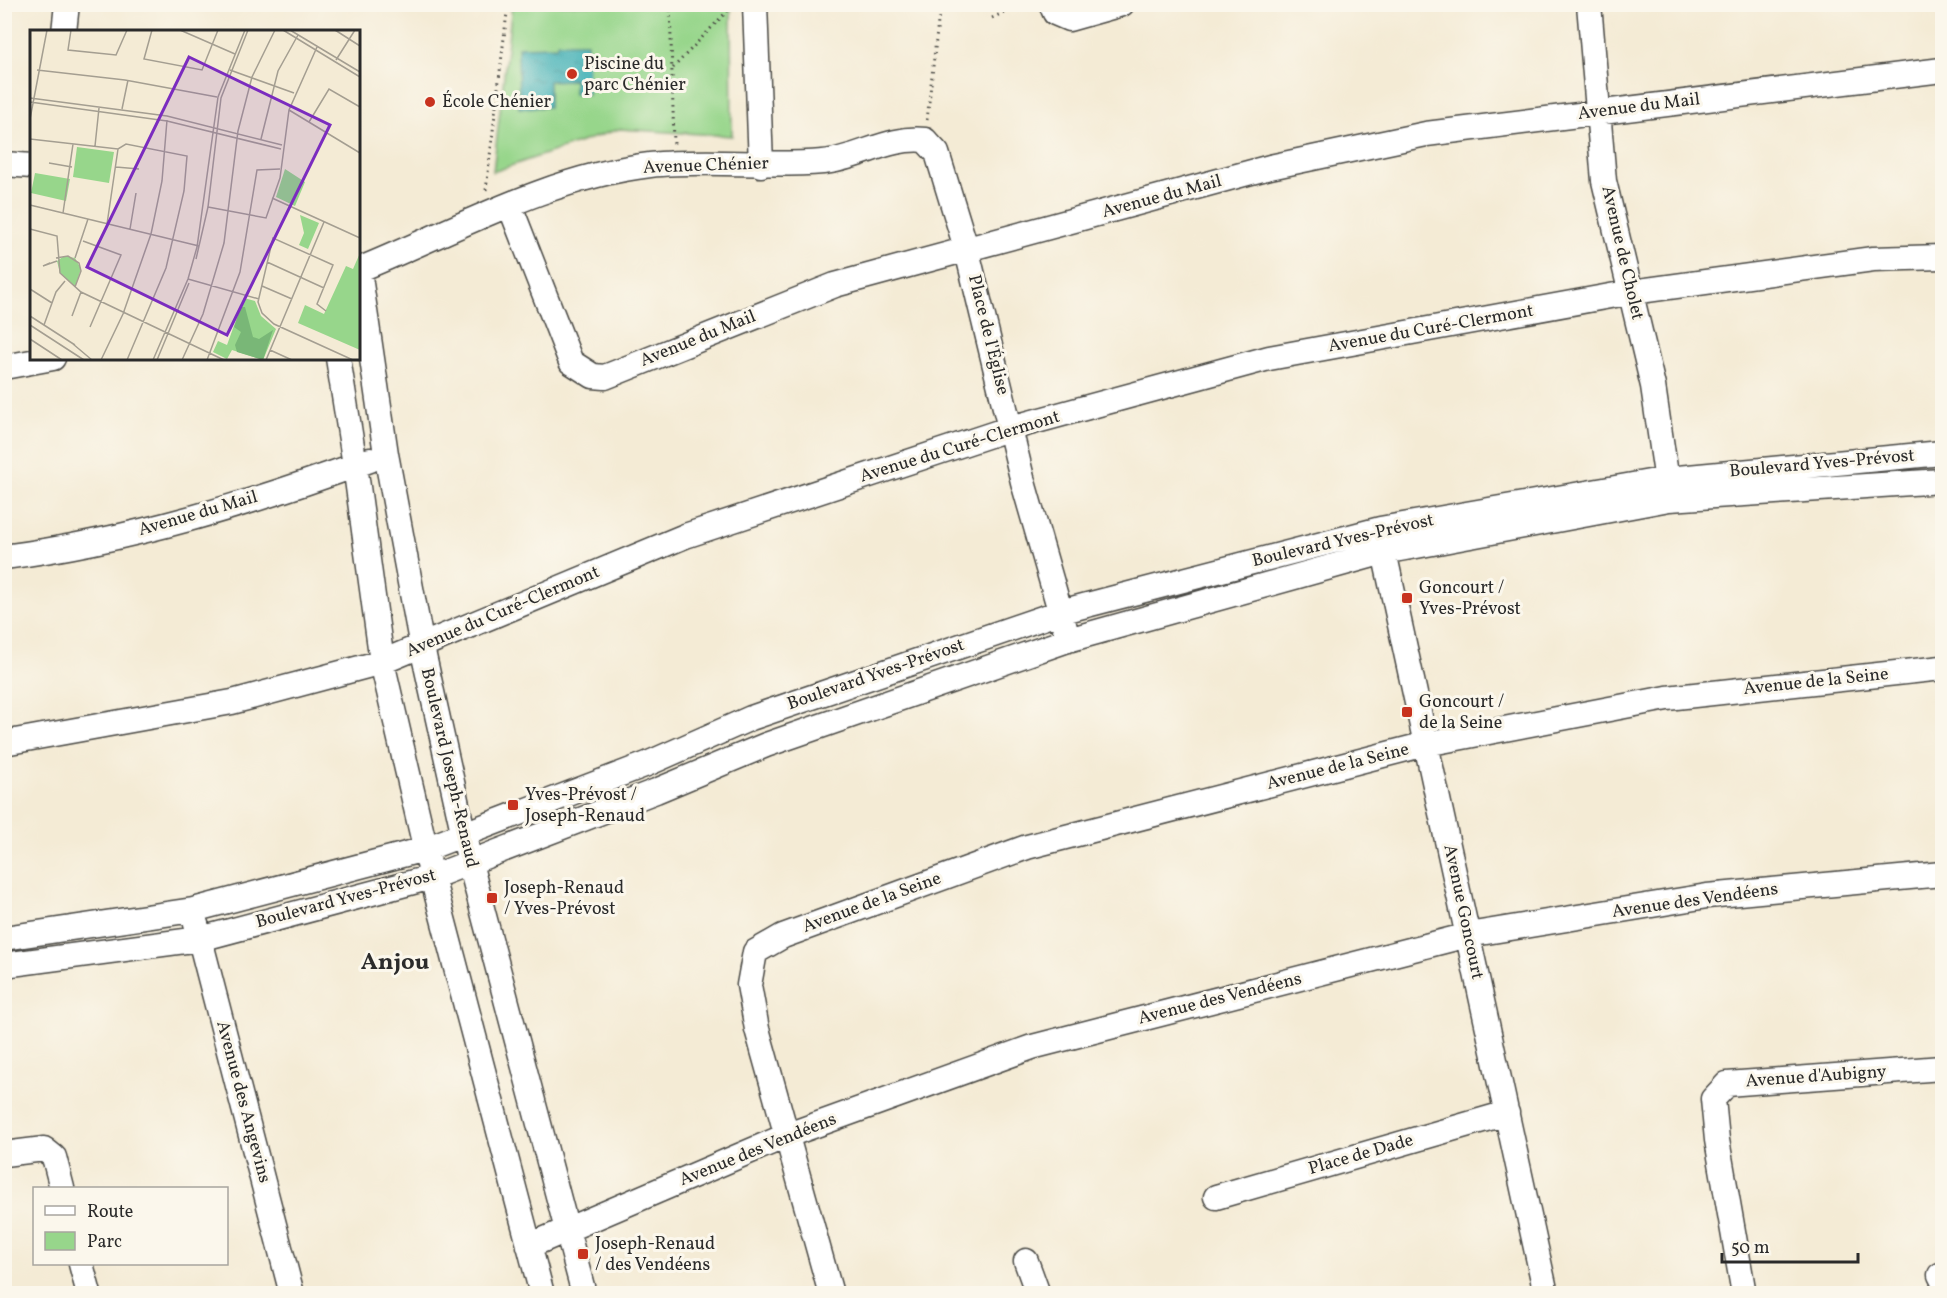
<svg xmlns="http://www.w3.org/2000/svg" width="1947" height="1298" font-family="Vollkorn,serif">
	<defs>
		<pattern id="water-ripples" width="26" height="14" patternUnits="userSpaceOnUse" patternTransform="scale(1.5)"><rect width="26" height="14" fill="#3fb0b6"/><path d="M2 4q2-2 4 0t4 0M15 11q2-2 4 0t4 0" fill="none" stroke="#358f94"/></pattern>
	</defs>
	<rect width="100%" height="100%" fill="#fbf7ec"/>
	<filter id="ink" filterUnits="userSpaceOnUse"><feTurbulence type="fractalNoise" baseFrequency=".0167" numOctaves="2"/><feDisplacementMap in="SourceGraphic" scale="12" xChannelSelector="R" yChannelSelector="G"/><feConvolveMatrix kernelMatrix="1 2 1 2 8 2 1 2 1" color-interpolation-filters="sRGB"/></filter>
	<filter id="wash" filterUnits="userSpaceOnUse"><feTurbulence type="fractalNoise" baseFrequency=".008" numOctaves="4" result="noise"/><feDisplacementMap in="SourceGraphic" scale="24" xChannelSelector="R" yChannelSelector="G"/><feGaussianBlur stdDeviation="1.35" result="paint"/><feColorMatrix in="noise" values="0 0 0 0 0 0 0 0 0 0 0 0 0 0 0 0 0 1.4 0 .05"/><feComposite in="paint" operator="in"/></filter>
	<g filter="url(#wash)">
		<rect width="100%" height="100%" fill="#f4ebd5"/>
		<path fill="#97d68b" stroke="#61805b" stroke-width="1.5" d="M512,5H731L732,136L619,129L493,172Z"/>
		<path fill="url(#water-ripples)" stroke="#356e70" stroke-width="1.5" d="M558,43H587L588,94H574V80L549,81V107L519,108L518,47L557,46Z"/>
	</g>
	<g filter="url(#ink)">
		<g fill="none" stroke-linecap="round" stroke-linejoin="round">
			<g stroke="#494844" stroke-width="27">
				<path id="minor" d="M755,4L761,165
					M1051,4L1055,13L1069,19L1122,4
					M1589,4L1604,181L1653,386L1669,495
					M64,32L67,4
					M4,164L32,166
					M510,206L571,362L593,376L605,377L835,285L1270,167L1426,134L1942,70
					M358,270C452,232 548,177 650,165C707,159 765,167 823,162C858,159 889,136 925,140L937,153L967,251L1023,482L1065,628
					M359,270L386,454L422,647L470,863L584,1294
					M338,358L355,465L382,662L432,877L542,1294
					M4,367L53,358
					M1381,538L1546,1294
					M4,557C129,541 252,503 370,460
					M4,743L232,702L382,662L685,536L1011,428L1269,358L1632,292L1873,259L1942,257
					M196,924L292,1294
					M4,938L193,910L425,849L647,764L751,718L1060,612L1380,529L1667,479L1942,453
					M4,965L200,939L432,877L656,791L766,745L1068,640L1384,552L1669,499L1942,481
					M4,1154L44,1149L54,1157L62,1188
					M1216,1197L1507,1113
					M529,1246L788,1135L1032,1047L1468,935L1707,896L1942,874
					M1026,1261L1038,1294
					M81,1264L89,1294
					M1940,1275L1942,1279
					M831,1294L757,1029L749,985L755,952L783,936L1027,847L1426,744L1667,698L1942,668
					M1744,1294L1717,1140L1713,1099L1727,1084L1942,1068"/>
			</g>
			<path stroke="#494844" stroke-width="3" stroke-dasharray="1.5 4.5" stroke-linecap="butt" d="M670,4L674,144
				M992,18L1022,4
				M673,68L734,4
				M927,120L940,4
				M486,190L508,4"/>
			<use href="#minor" stroke="#fff" stroke-width="24"/>
		</g>
	</g>
	<g fill="#c8321e" stroke="#fbf7ec" stroke-width="2">
		<circle cx="572" cy="74" r="6"/>
		<circle cx="430" cy="102" r="6"/>
		<rect x="1401" y="592" width="12" height="12" rx="3"/>
		<rect x="1401" y="706" width="12" height="12" rx="3"/>
		<rect x="507" y="799" width="12" height="12" rx="3"/>
		<rect x="486" y="892" width="12" height="12" rx="3"/>
		<rect x="577" y="1248" width="12" height="12" rx="3"/>
	</g>
	<g text-anchor="middle" dominant-baseline="central" stroke-width="6" stroke-linejoin="round" paint-order="stroke">
		<g font-size="18" fill="#2b2b2b" stroke="#fbf7ec" text-anchor="start">
			<text x="584" y="64">Piscine du<tspan x="584" dy="21">parc Chénier</tspan></text>
			<text x="442" y="102">École Chénier</text>
			<text x="1419" y="588">Goncourt /<tspan x="1419" dy="21">Yves-Prévost</tspan></text>
			<text x="1419" y="702">Goncourt /<tspan x="1419" dy="21">de la Seine</tspan></text>
			<text x="525" y="795">Yves-Prévost /<tspan x="525" dy="21">Joseph-Renaud</tspan></text>
			<text x="504" y="888">Joseph-Renaud<tspan x="504" dy="21">/ Yves-Prévost</tspan></text>
			<text x="595" y="1244">Joseph-Renaud<tspan x="595" dy="21">/ des Vendéens</tspan></text>
		</g>
		<g font-size="18" fill="#2b2b2b" stroke="#fbf7ec">
			<text transform="translate(1639 107) rotate(-7)">Avenue du Mail</text>
			<text transform="translate(706 166) rotate(-2)">Avenue Chénier</text>
			<text transform="translate(1162 197) rotate(-15)">Avenue du Mail</text>
			<text transform="translate(1622 253) rotate(77)">Avenue de Cholet</text>
			<text transform="translate(1431 329) rotate(-10)">Avenue du Curé-Clermont</text>
			<text transform="translate(988 335) rotate(76)">Place de l'Église</text>
			<text transform="translate(698 339) rotate(-22)">Avenue du Mail</text>
			<text transform="translate(960 447) rotate(-17)">Avenue du Curé-Clermont</text>
			<text transform="translate(1822 464) rotate(-5)">Boulevard Yves-Prévost</text>
			<text transform="translate(198 514) rotate(-16)">Avenue du Mail</text>
			<text transform="translate(1343 541) rotate(-13)">Boulevard Yves-Prévost</text>
			<text transform="translate(503 612) rotate(-23)">Avenue du Curé-Clermont</text>
			<text transform="translate(876 675) rotate(-19)">Boulevard Yves-Prévost</text>
			<text transform="translate(1816 682) rotate(-6)">Avenue de la Seine</text>
			<text transform="translate(1338 767) rotate(-14)">Avenue de la Seine</text>
			<text transform="translate(449 768) rotate(77)">Boulevard Joseph-Renaud</text>
			<text transform="translate(346 899) rotate(-15)">Boulevard Yves-Prévost</text>
			<text transform="translate(1695 901) rotate(-8)">Avenue des Vendéens</text>
			<text transform="translate(872 903) rotate(-20)">Avenue de la Seine</text>
			<text transform="translate(1463 912) rotate(78)">Avenue Goncourt</text>
			<text transform="translate(1220 999) rotate(-14)">Avenue des Vendéens</text>
			<text transform="translate(1816 1077) rotate(-4)">Avenue d'Aubigny</text>
			<text transform="translate(243 1102) rotate(75)">Avenue des Angevins</text>
			<text transform="translate(758 1150) rotate(-22)">Avenue des Vendéens</text>
			<text transform="translate(1361 1155) rotate(-16)">Place de Dade</text>
		</g>
		<g font-size="24" font-weight="bold" fill="#2b2b2b" stroke="#fbf7ec">
			<text x="395" y="963">Anjou</text>
		</g>
	</g>
	<g transform="translate(30 30)">
		<rect width="330" height="330" fill="#f4ebd5"/>
		<path d="M47,117L84,122L79,153L43,147ZM255,139L275,152L265,176L246,167ZM5,143L40,149L36,171L1,163ZM270,185L289,193L278,219L269,215L274,203ZM330,223V320L268,293L275,275L294,284L316,236L323,239ZM34,226L45,228L51,239L45,257L30,243L27,231ZM214,268L225,271L231,286L246,299L233,330L202,320L197,329L183,322L188,311L197,315Z" fill="#97d68b"/>
		<path d="M211,277H215L223,307L229,309L243,300L233,330L207,322L205,315L211,302L204,297Z" fill="#79b777"/>
		<path fill="none" stroke="#a49e91" stroke-width="1.5" d="M41,0L38,20L86,25L97,0M122,0L114,29L172,40L188,0M150,0L205,24M253,0L330,47M260,0L330,42M305,0L330,16M306,30L325,0M7,40L95,50L187,67M200,40L264,63M0,68L137,86L252,115M0,72L137,91L251,119M92,79L98,50M259,80L330,123M0,89L17,0M279,92L299,59L330,77M0,109L88,119L96,114L157,126L154,161L136,238L97,330M231,109L248,41L268,5M65,116L69,78M19,133L42,137M86,137L109,139M242,168L330,208M0,175L169,216M178,177L236,188L250,148L259,80L287,17M33,183L43,114M77,194L88,119M0,199L27,206L30,243L51,262L194,330M100,199L106,163M53,211L91,225L60,297M26,228L38,226L49,233L51,241L45,257M45,228L58,189M166,229L178,177L191,68L218,0M237,232L294,258M20,233L13,236L27,231M158,249L229,269M232,256L262,269M0,259L22,273M296,281L287,274L303,235L243,208L228,272L232,283L244,294L323,330M0,286L45,315M42,286L51,262M0,295L54,330M14,295L26,262L35,251M0,309L32,330M43,314L62,330M240,320L262,330M71,330L93,284L121,204L132,151L137,90M123,330L158,249L167,217L188,67L215,0M127,330L159,253M152,330L173,284L194,213L208,101L222,47L245,0M177,330L210,242L227,140L250,139M236,330L294,192"/>
		<path fill="#7b2cbf" fill-opacity="0.15" stroke="#7b2cbf" stroke-width="3" d="M159,27L300,95L197,305L57,237Z"/>
		<rect width="330" height="330" fill="none" stroke="#2b2b2b" stroke-width="3"/>
	</g>
	<rect width="1947" height="1298" fill="none" stroke="#fbf7ec" stroke-width="24"/>
	<rect x="33" y="1187" width="195" height="78" fill="#fbf7ec" stroke="#a8a59f" stroke-width="1.5"/>
	<rect x="45" y="1206" width="30" height="9" fill="#ffffff" stroke="#a8a59f" stroke-width="1.5"/>
	<text x="87" y="1217" font-size="18" fill="#2b2b2b">Route</text>
	<rect x="45" y="1232" width="30" height="18" fill="#97d68b" stroke="#a8a59f" stroke-width="1.5"/>
	<text x="87" y="1247" font-size="18" fill="#2b2b2b">Parc</text>
	<path d="M1722 1253v9h136v-9" fill="none" stroke="#2b2b2b" stroke-width="3"/>
	<text x="1731" y="1253" font-size="18" fill="#2b2b2b" stroke="#fbf7ec" stroke-width="4.5" paint-order="stroke">50 m</text>
</svg>
